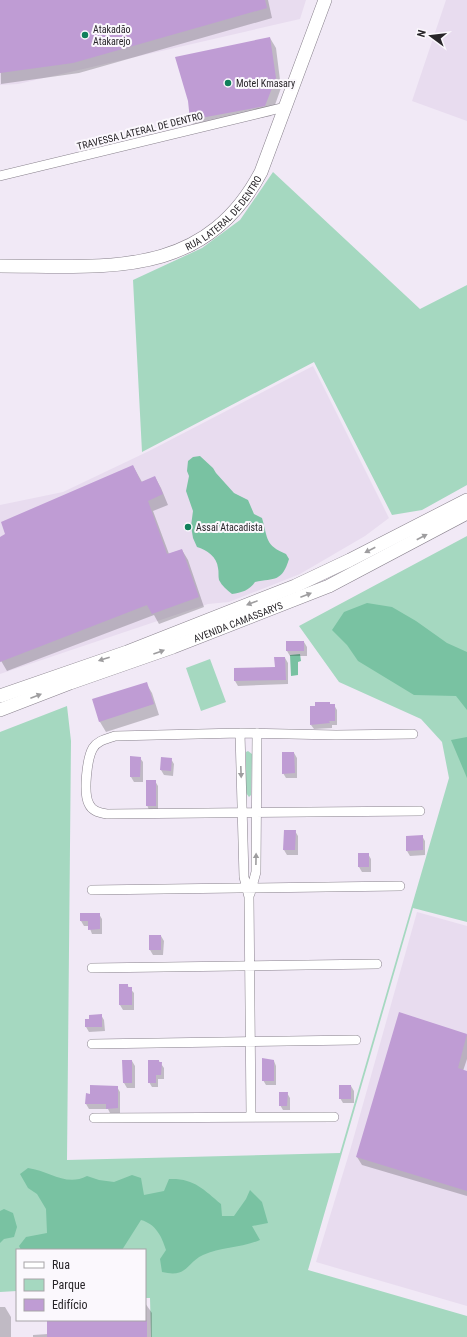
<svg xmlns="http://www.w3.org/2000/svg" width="467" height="1337" font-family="'Roboto Condensed',sans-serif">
	<rect width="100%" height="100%" fill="#f1e9f6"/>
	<path fill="#e8dcef" d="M0,0H306L300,19L18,84L0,85Z
		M446,0H467V121L412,101Z
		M313,366L389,518L365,536L300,574L229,602L208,604L0,674V505L63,492L149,451Z
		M417,912L467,926V1306L316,1262L351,1147Z"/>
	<path fill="#a5d8c0" d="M273,172L420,309L467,285V485L422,510L392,515L314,362L142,452L133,280L202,248L240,220Z
		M467,536V922L413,908L308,1270L467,1316V1337H151L150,1298H145V1250H17V1291L0,1292V732L67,706L71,741L67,1160L340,1153L449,778L442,742L421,719L339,682L299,626Z
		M210,659L226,702L201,711L186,668Z
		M248,751L252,754L251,795L249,797L246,793V752Z"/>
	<path fill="#79c2a2" d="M200,456L213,468L216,473L234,493L248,500L254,514L262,518C268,539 265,545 286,554L289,559C282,582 275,578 255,582C250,590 241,593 232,594C227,590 222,586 219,580C218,576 219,572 218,568C217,557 207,550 197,547L193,538L191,526L193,511L186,491L189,476L187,471L188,461L193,457Z
		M367,603L392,607L416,621L447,643L467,652V710L456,696L414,695L358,661L347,645L332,630L344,612Z
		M467,737V778L451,740Z
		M28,1168C50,1171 66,1187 87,1176L99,1180L114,1182L132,1175L141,1178L144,1195L164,1191L169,1179C194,1178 203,1189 221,1204L222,1216H234L246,1199L250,1190L262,1202L268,1223L252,1226L260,1240C242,1248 221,1247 203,1255C186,1263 188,1278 162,1272L160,1259L166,1250C162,1237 156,1224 141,1220L122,1250H21L19,1246L26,1237L47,1233L46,1209L37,1194L28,1188L20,1174Z
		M4,1209L13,1213L17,1227L14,1237L4,1239L0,1243V1211Z"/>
	<path fill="#78c1a1" d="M300,654L301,661L298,662V675L291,676L290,655Z"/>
	<path fill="#0003" d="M0,0H270H268L272,18L79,73L1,84Z
		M270,38L276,48L281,88L271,116L197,130L191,120L189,101Z
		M133,466L142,482L155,477L161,488L168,505L153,511L169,554L182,550L188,560L204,607L159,624L154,615L7,671L0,659V538Z
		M287,642H304L307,647V656H290L287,651Z
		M285,658L288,663V684L238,686L235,681V669L276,668Z
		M146,683L152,693L159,715L106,732L100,722L93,700Z
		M331,705H334L337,710V725H332V728L314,729L311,725Z
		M294,753L297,758V778H286L283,773Z
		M140,758L143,762V782H134L131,777Z
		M171,759L174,764L173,776L164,775L161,770Z
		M155,781L158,786V810H149L147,805Z
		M295,831L298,836V855H287L284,850Z
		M422,836L425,841V855L410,856L407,851Z
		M368,854L371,859V872H362L359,867Z
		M81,914H99L102,919V934H92L89,926H84L81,921Z
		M161,936L164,941L163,955H153L150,950Z
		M120,985H127L134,993V1010H123L120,1005Z
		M400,1013L467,1035V1059L463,1071L467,1072V1196L362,1165L357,1157Z
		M101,1015L104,1020L105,1031L89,1032L86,1027V1020Z
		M123,1061H132L135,1066V1088H127L124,1083Z
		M159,1061L164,1068V1079H158V1087H152L149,1082Z
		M274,1061L276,1066V1085H266L263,1080Z
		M351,1086L354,1091V1103H343L340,1098Z
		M117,1087L120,1092V1113H110L108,1109H89L86,1104L90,1095Z
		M287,1093L290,1098V1110H283L280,1105Z
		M145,1303L152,1313V1337H33V1335L48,1334V1320H145Z
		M0,1307H5L11,1317V1337H0Z"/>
	<path fill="#bf9cd4" d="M0,0H265L267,8L73,63L0,73Z
		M270,37L276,78L265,106L190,120L188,101L175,57Z
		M133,465L141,482L155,476L163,494L148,501L167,554L182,549L199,597L152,614L147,605L0,662V537L5,534L1,522Z
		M286,641H304V651H286Z
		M274,657H285L286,680L234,681V668L275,667Z
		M147,682L154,704L99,722L92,699Z
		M315,702H330V704H335V721H329L330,723L310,725V706H315Z
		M282,752H294L295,773L282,774Z
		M130,756L141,757L140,777H130Z
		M161,757L172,758L171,771L160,770Z
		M146,780H156V806H146Z
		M284,830H296L295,850H283Z
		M423,835V850L406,851V836Z
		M358,853H369V867H358Z
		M80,913H100V929L88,930V921H80Z
		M149,935H161V950H149Z
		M119,984H128V987H132V1005H119Z
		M399,1012L467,1034L458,1068L467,1071V1191L356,1157Z
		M102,1014V1027H85V1019H89V1015Z
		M262,1058L274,1060V1081H262Z
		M122,1060H132V1083H123Z
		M148,1060H159V1062H162L161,1075H156V1083H148Z
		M90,1085L118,1086V1108L106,1109V1104H85L86,1093L90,1094Z
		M339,1085H351V1099H339Z
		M279,1092H288L287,1106H279Z
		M47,1320H147V1337H47Z"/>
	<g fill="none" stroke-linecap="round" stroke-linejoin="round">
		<g stroke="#88818c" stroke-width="10">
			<path id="street" d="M0,176L285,107
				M240,733L244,877L249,897L251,1117
				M413,734L336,735L240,733L115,736C107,739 98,740 93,748C87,758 83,793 89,804C92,811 99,813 107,814L420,811
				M92,890L400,886
				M250,894L256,872L257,733
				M92,968L377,964
				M92,1044L356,1040
				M94,1118L334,1117"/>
		</g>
		<g stroke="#88818c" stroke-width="14">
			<g id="secondary">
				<path id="s1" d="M0,266C105,266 204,280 261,172L325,0"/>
				<path d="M0,696L127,652L295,586L350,560L467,500"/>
				<path id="s2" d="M0,710L70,683L173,647L329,586L467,513"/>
			</g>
		</g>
		<use href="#street" stroke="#fff" stroke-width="9"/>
		<use href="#secondary" stroke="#fff" stroke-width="13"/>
	</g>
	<defs><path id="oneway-solid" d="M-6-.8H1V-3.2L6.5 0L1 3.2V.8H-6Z"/></defs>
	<g fill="#9e9d9f">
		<use href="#oneway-solid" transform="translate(422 537) rotate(-28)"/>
		<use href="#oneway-solid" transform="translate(370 550) rotate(153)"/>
		<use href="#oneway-solid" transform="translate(306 595) rotate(-21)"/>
		<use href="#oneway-solid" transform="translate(252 603) rotate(159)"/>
		<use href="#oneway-solid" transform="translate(159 652) rotate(-20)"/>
		<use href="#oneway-solid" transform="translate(104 659) rotate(162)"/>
		<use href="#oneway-solid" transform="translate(36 696) rotate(-21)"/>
		<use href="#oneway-solid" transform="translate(241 772) rotate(88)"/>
		<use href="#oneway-solid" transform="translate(256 859) rotate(-89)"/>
	</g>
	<g fill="#107f5b" stroke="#fbf8fd" stroke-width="1.5">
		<circle cx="85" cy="35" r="4"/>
		<circle cx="228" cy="83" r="4"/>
		<circle cx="188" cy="527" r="4"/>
	</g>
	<g text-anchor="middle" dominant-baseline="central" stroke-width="4" stroke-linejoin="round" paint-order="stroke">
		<g font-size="10" fill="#282529" stroke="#fbf8fd" text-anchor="start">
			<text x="93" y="29">Atakadão<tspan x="93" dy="12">Atakarejo</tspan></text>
			<text x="236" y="83">Motel Kmasary</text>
			<text x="196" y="527">Assaí Atacadista</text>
		</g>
		<g font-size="10" fill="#282529" stroke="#fbf8fd">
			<text transform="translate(140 131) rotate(-14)">TRAVESSA LATERAL DE DENTRO</text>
			<text stroke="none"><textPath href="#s1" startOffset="240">RUA LATERAL DE DENTRO</textPath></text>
			<text stroke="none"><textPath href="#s2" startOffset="254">AVENIDA CAMASSARYS</textPath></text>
		</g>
	</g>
	<rect x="16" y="1249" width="130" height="72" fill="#fbf8fd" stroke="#a7a4a8"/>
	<rect x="24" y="1262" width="20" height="6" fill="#ffffff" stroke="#a7a4a8"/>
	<text x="52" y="1269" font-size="12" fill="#282529">Rua</text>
	<rect x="24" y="1279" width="20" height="12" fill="#a5d8c0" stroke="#a7a4a8"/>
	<text x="52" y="1289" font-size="12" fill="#282529">Parque</text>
	<rect x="24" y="1299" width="20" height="12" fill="#bf9cd4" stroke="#a7a4a8"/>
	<text x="52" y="1309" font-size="12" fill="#282529">Edifício</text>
	<g transform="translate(431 36) rotate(285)" stroke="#fbf8fd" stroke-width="3" paint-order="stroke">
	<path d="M0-3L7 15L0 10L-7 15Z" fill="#282529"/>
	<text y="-6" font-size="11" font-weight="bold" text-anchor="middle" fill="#282529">N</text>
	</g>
</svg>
